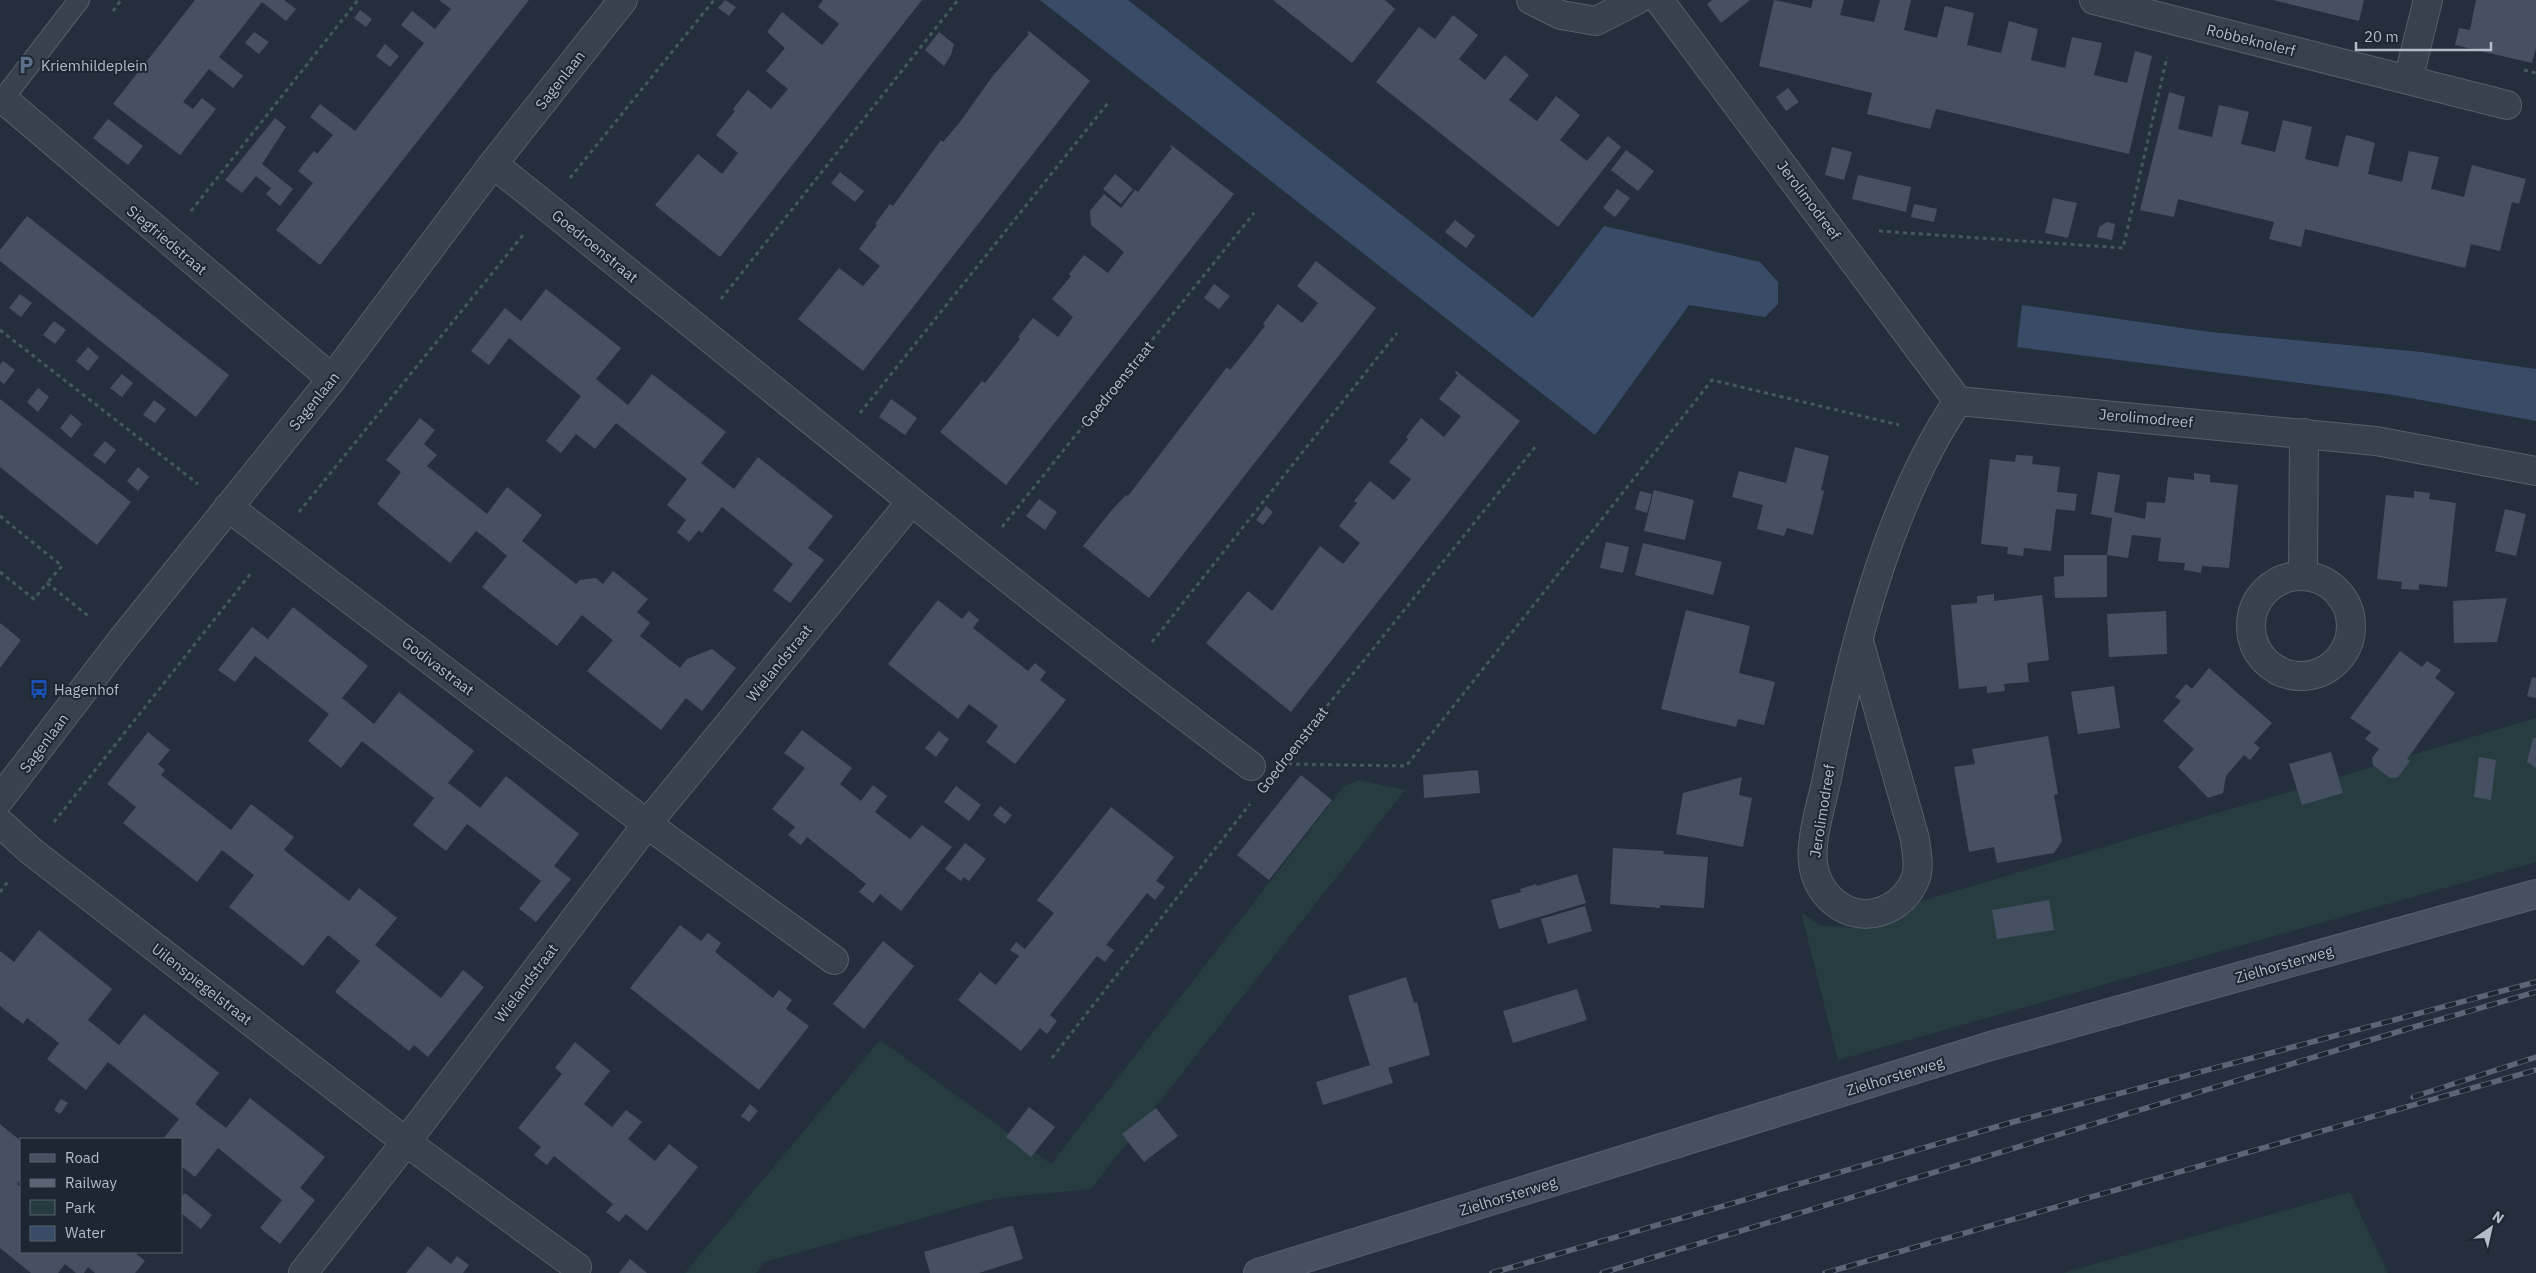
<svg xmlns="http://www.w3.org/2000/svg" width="2536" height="1273" font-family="'IBM Plex Sans',sans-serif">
	<rect width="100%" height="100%" fill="#242f3e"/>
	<path fill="#263c3f" d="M2536,718V862L1838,1060L1801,912L1819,925L1854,928L1881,926L1905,906Z
		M1359,780L1405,790L1091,1189L996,1198L764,1262L756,1273H685L880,1040L1051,1164L1344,786Z
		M2350,1192L2388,1273H2063Z"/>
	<path fill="#394c67" d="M1040,0H1128L1533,318L1604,226L1760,262L1778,282V304L1765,317L1689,305L1595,435Z
		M2022,305L2210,332L2421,352L2536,369V421L2394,395L2017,347Z"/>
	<path fill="#455162" d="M195,0H284L296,9L286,21L262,2L219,57L243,76L233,88L209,69L183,102L193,109L202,98L216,109L180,155L113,104Z
		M439,0H529L320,265L276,230L313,183L298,171L314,151L317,154L333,135L310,117L320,104L355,131L424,43L401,25L412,11L435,29L451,9Z
		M725,0L736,7L729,16L718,8Z
		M823,0H922L720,257L655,205L698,154L722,174L738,153L716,135L735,111L733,109L748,90L771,109L788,89L766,71L785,48L767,32L782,12L822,45L839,24L818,7Z
		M1273,0H1385L1395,9L1352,63Z
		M1712,0H1750L1721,23L1707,4Z
		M1774,0L1811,8L1813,0H1844L1840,15L1874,22L1880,0H1911L1904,30L1937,38L1945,6L1974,13L1967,45L2001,53L2009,21L2023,25L2038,29L2031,60L2065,68L2072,37L2102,43L2094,75L2127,83L2135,51L2152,56L2129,154L1936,109L1930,129L1867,114L1872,93L1759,66Z
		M2273,0H2364L2359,21Z
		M2476,0H2536V48L2532,63L2455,45L2459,28L2470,30Z
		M360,10L372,19L366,27L354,18Z
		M1453,15L1478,35L1459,59L1485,80L1505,55L1529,75L1509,100L1537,121L1556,96L1580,115L1560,140L1587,161L1608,136L1621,147L1558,227L1376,82L1419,27L1435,39Z
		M1029,31L1090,81L863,371L798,319L839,268L863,286L880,266L859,249L877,225L875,224L890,204L893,206L941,140L943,142L960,122L992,77L1029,34L1027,33Z
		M254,32L269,42L259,54L245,43Z
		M939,32L954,44L951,55L944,66L925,50Z
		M385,44L399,56L390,67L376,56Z
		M1788,88L1799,102L1786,111L1776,97Z
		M2169,92L2185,97L2178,129L2212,137L2219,105L2249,112L2241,144L2275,152L2283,120L2312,127L2305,159L2338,167L2346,135L2362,139L2375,143L2368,174L2402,182L2409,151L2439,157L2431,189L2448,193L2464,197L2472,165L2526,179L2519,204L2512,202L2500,251L2471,244L2465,268L2305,229L2301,247L2269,239L2274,222L2178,199L2174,217L2140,210Z
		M275,118L286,127L262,164L293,189L280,206L266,194L271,188L256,176L242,193L225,180Z
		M108,119L143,146L128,165L93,138Z
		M1171,145L1234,194L1006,485L940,432L982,381L985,383L1020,339L1018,337L1033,318L1058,337L1073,317L1052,299L1071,276L1069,274L1084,255L1108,273L1124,252L1091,225L1090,211L1104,194L1121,208L1135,190L1138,192L1172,148L1170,146Z
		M1832,147L1852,152L1844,180L1825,175Z
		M1626,150L1654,171L1638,191L1611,170Z
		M840,172L864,191L855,202L831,183Z
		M1115,174L1133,189L1121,204L1103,189Z
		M1858,175L1911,187L1906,212L1852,199Z
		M1617,189L1630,198L1615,217L1603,208Z
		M2053,198L2077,203L2068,238L2045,233Z
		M1914,204L1937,209L1934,222L1911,217Z
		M27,216L229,375L196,417L0,261V250Z
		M1455,220L1475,236L1466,248L1445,232Z
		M2107,222L2115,224L2112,240L2097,237L2099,227Z
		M1316,261L1376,308L1149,598L1083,546L1111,511L1126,495L1128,496L1227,367L1230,370L1247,349L1265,326L1263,324L1278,304L1302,323L1318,303L1297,286Z
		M1214,284L1230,296L1219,309L1204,298Z
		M546,289L621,348L596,379L628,405L652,374L726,432L701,463L734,489L758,457L833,516L808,548L824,560L790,603L773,590L793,564L722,507L702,533L699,530L689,542L677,532L686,520L667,505L687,479L616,423L595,449L576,434L561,453L546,441L581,396L509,338L489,365L471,351L505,308L521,321Z
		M20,294L32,303L21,317L9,308Z
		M54,321L66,330L55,344L43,335Z
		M88,347L99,357L88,371L76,361Z
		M3,361L15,370L4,384L0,381V365Z
		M1456,371L1520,421L1291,712L1206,643L1248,591L1272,611L1320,546L1343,564L1360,543L1339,526L1357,503L1354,501L1370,481L1394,500L1411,479L1389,462L1408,439L1406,437L1421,418L1444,437L1461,416L1439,399L1458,375L1455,373Z
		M122,374L133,383L122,397L110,388Z
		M38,388L49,397L38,412L27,402Z
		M0,399L131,502L97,545L0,467Z
		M891,399L917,418L905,435L879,417Z
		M154,400L166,409L155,423L143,415Z
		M71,414L82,424L71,438L60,428Z
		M420,418L435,430L424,444L437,455L427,466L487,514L507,487L542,515L522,541L557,569L576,584L580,580L596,578L603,584L613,571L648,599L637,612L650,623L640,636L680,668L687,659L712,649L736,668L702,711L686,698L661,730L587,671L613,640L598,628L582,615L557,646L482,587L507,556L492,543L476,531L450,563L377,504L401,472L386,460Z
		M105,441L116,450L105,464L93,455Z
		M1795,447L1829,456L1821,490L1824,491L1813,535L1787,528L1784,536L1757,529L1763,505L1732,497L1739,471L1786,483Z
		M2016,455L2033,456L2032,464L2060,467L2057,492L2077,494L2075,511L2056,509L2051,551L2024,548L2023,556L2007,554L2008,547L1981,544L1990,459L2015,462Z
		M138,467L149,477L138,491L127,481Z
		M2098,472L2120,475L2114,512L2145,519L2147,502L2165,503L2168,477L2194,480V473L2210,475V482L2238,485L2229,568L2202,566L2201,573L2184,570L2185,563L2158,561L2161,538L2132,535L2128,558L2107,555V597L2055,598L2054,577L2064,576V555H2107L2112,518L2091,514Z
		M1654,490L1694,500L1685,540L1644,531Z
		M1640,491L1652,494L1647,513L1635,509Z
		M2414,491L2430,493L2429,499L2456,503L2447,587L2419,584V590L2401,589L2402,582L2377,579L2386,495L2414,498Z
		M1039,499L1057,512L1045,530L1026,516Z
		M1266,506L1273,512L1263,525L1256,520Z
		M2505,509L2526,514L2516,556L2495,551Z
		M1606,542L1629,547L1623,573L1600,568Z
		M1643,543L1722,562L1713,595L1635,575Z
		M1994,594V601L2042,595L2049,660L2027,663L2029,682L2004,684L2005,691L1987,693V686L1959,689L1951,605L1977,603V596Z
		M2507,598L2497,642L2454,643L2453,601Z
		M938,600L962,619L969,611L979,620L973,628L1028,671L1035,663L1046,672L1040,680L1066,700L1015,764L986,742L998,726L969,704L958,719L888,664Z
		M293,607L368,666L342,698L374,724L399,692L474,751L448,783L463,794L480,808L506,776L579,834L554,866L571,879L536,922L519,909L541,881L467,824L446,851L413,825L434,798L362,741L341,768L308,741L329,714L255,656L235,682L218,670L252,627L268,639Z
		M1686,610L1750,626L1739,673L1775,682L1764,725L1738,719L1736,727L1661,709Z
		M2166,611L2167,654L2109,657L2107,614Z
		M0,623L21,640L0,668Z
		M2400,651L2422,667L2427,661L2441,670L2435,678L2455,693L2407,759L2410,761L2398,777L2390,778L2373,765L2372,758L2379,749L2365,739L2371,732L2350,718Z
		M2209,668L2272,723L2254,743L2260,748L2250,760L2244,755L2226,776L2223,793L2208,798L2178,767L2194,749L2163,721L2181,701L2175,697L2186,684L2192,689Z
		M2532,677L2536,678V698L2527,696Z
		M2114,686L2120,728L2078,734L2071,692Z
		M802,730L852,768L840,784L861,801L873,785L887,796L875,812L910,839L922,825L952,847L901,911L880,894L873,903L859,892L866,884L807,837L801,845L788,835L795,827L772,809L805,768L784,753Z
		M939,731L949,739L936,757L925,748Z
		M148,732L170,750L158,764L165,770L161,775L231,830L251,804L294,837L284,850L349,901L359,888L397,918L375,945L441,998L463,970L484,987L428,1057L414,1045L409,1051L335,992L360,961L328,935L303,966L229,907L254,875L222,850L197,882L123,823L136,807L107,784Z
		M2048,736L2058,794L2054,795L2062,841L2054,853L1997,863L1994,847L1969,852L1954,767L1975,764L1972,749Z
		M2533,738H2536V768L2527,762Z
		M2331,752L2343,793L2302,805L2289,764Z
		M2479,757L2496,760L2491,800L2474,797Z
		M1478,770L1480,793L1424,798L1423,775Z
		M1301,775L1332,800L1269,880L1237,855Z
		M1742,777L1739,795L1752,798L1743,847L1676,834L1683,793Z
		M956,786L981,805L969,821L944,802Z
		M1000,806L1012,815L1005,824L993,815Z
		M1111,807L1174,857L1156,881L1165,887L1155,900L1147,893L1106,945L1114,950L1105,962L1097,956L1050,1015L1057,1021L1047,1034L1040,1028L1021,1051L958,1000L980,972L996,985L1019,956L1010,950L1016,942L1025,949L1054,913L1037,900Z
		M965,843L986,859L969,881L964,877L961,881L945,869Z
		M1613,848L1664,851L1663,854L1708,857L1704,908L1660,905V908L1610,904Z
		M1577,874L1586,903L1499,929L1491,900L1521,892L1520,889L1536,884L1537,886Z
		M2049,900L2054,930L1997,939L1992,910Z
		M1585,906L1592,931L1548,944L1541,919Z
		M680,925L701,941L708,933L721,943L715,952L773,998L779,990L792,1000L786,1009L809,1026L759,1090L630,988Z
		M39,930L112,989L88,1020L103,1032L119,1045L144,1014L219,1073L195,1104L209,1115L226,1128L250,1098L325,1157L300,1188L315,1200L280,1244L260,1228L282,1200L218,1148L195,1177L181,1166V1139H163L179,1119L108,1062L86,1090L47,1059L59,1043L27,1018L23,1024L0,1006V951L14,962Z
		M883,941L914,966L864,1029L833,1004Z
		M1406,977L1414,1003L1417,1002L1430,1055L1388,1068L1393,1083L1323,1105L1316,1082L1370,1065L1348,996Z
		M1577,989L1587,1020L1513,1043L1503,1011Z
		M575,1042L610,1071L584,1104L612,1127L626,1110L642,1122L628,1139L655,1161L669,1144L698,1167L647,1231L626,1214L619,1222L606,1212L613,1204L554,1156L547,1165L534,1155L541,1147L518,1128L562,1074L555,1068Z
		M61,1099L68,1103L60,1114L54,1110Z
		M750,1104L758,1111L749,1122L741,1116Z
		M1029,1107L1055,1127L1031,1157L1006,1137Z
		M1156,1108L1178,1136L1144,1162L1122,1134Z
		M0,1124L21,1141V1179L17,1184L21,1188V1252H134L145,1261L135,1273H95L88,1267L84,1273H76L65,1264L58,1273H31L0,1248Z
		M185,1193L212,1215L201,1229L181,1213V1198Z
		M1010,1226H1013L1023,1259L979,1273H930L924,1252Z
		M428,1246L451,1264L457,1256L469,1265L463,1273H406Z
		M630,1259L647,1273H619Z"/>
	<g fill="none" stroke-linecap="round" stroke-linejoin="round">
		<g stroke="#565f6c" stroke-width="22">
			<path id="service" d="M0,97L3,99L79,0"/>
		</g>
		<g stroke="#565f6c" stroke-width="30">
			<path id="minor" d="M1531,0L1561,15L1596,21L1637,0
				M1659,0L1958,401L2376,441L2536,471
				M2094,0L2408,80L2428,0
				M2408,80L2507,105
				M3,99L332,379
				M493,164C746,365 993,573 1251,766
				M228,507L647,824L834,960
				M2251 626a50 50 0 1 1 100 0a50 50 0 1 1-100 0Z
				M2303,576L2304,433
				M1859,641L1915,839C1916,850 1920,865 1916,877C1904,911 1863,926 1834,902C1822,892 1815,879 1813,863C1810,839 1822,802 1827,778C1851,654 1887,506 1958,401
				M0,799L121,641L332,379L493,164L623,0
				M0,823L31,851L406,1142L577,1267
				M303,1273L406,1142L647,824L911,502"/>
		</g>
		<g stroke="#565f6c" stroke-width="30">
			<path id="secondary" d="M1258,1273L1987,1047L2536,894"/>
		</g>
		<path stroke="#44595c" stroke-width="3" stroke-dasharray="4 4" stroke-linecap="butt" d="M113,11L121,0
			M2524,70L2536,73
			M570,178L714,0
			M191,211L358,0
			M1879,231L2123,248L2167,57
			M721,299L958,0
			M0,330L198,484
			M860,413L1108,103
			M299,512L523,235
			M0,516L62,566L47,583
			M1002,527L1254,213
			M0,572L34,599L47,583L91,618
			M1152,642L1397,333
			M1287,756L1536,446
			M1288,764L1406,766L1712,380L1899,425
			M54,822L252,572
			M0,892L9,880
			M1052,1058L1250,804"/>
		<use href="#service" stroke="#38414e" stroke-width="20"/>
		<use href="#minor" stroke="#38414e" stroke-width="28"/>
		<use href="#secondary" stroke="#465061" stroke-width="28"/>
		<g stroke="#5a6575" stroke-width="5.5">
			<path id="rail" d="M2413,1097L2536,1057
				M1492,1273L2013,1122L2536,982
				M1602,1273L2407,1029L2536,992
				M1825,1273L2536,1070"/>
		</g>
		<use href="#rail" stroke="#1d2633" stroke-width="4" stroke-dasharray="11" stroke-linecap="butt"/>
	</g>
	<defs>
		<g id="parking-bare" transform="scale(1.5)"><path d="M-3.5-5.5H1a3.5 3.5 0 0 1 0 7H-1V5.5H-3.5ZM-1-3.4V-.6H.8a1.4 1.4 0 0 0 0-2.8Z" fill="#5c6f8a" stroke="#1d2633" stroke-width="2.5" paint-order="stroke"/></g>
		<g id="bus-bare" transform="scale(1.5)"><path d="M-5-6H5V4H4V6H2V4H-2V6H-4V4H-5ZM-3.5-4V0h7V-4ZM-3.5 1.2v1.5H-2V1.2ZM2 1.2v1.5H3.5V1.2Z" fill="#1a4fb4" stroke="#1d2633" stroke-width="2.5" paint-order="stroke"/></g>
	</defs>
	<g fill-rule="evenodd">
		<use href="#parking-bare" x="26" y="65"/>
		<use href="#bus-bare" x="39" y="689"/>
	</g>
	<g text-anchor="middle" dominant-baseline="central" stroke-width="4" stroke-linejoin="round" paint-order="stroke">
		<g font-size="15" fill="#b4bcc9" stroke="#1d2633">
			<text transform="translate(2251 40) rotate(14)">Robbeknolerf</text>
			<text transform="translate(560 80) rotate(-52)">Sagenlaan</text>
			<text transform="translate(1809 200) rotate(53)">Jerolimodreef</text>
			<text transform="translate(167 240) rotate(40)">Siegfriedstraat</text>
			<text transform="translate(595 246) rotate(39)">Goedroenstraat</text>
			<text transform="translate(1117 384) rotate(-51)">Goedroenstraat</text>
			<text transform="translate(314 401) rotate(-51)">Sagenlaan</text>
			<text transform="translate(2146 418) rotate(5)">Jerolimodreef</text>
			<text transform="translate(779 663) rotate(-51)">Wielandstraat</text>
			<text transform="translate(438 666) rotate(37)">Godivastraat</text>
			<text transform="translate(44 743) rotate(-53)">Sagenlaan</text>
			<text transform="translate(1292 750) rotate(-52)">Goedroenstraat</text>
			<text transform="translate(1822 811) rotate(-81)">Jerolimodreef</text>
			<text transform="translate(2284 964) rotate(-16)">Zielhorsterweg</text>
			<text transform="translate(526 983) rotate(-53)">Wielandstraat</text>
			<text transform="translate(202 984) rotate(38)">Uilenspiegelstraat</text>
			<text transform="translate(1895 1076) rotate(-17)">Zielhorsterweg</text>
			<text transform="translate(1508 1196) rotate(-17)">Zielhorsterweg</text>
		</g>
		<g font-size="15" fill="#b4bcc9" stroke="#1d2633" text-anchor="start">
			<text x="41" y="65">Kriemhildeplein</text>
			<text x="54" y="689">Hagenhof</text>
		</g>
	</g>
	<rect x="20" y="1138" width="162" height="115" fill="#1d2633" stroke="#59626f"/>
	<rect x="30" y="1154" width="25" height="8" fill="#465061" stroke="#59626f"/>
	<text x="65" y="1163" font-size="15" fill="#b4bcc9">Road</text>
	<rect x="30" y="1179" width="25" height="8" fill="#5a6575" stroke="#59626f"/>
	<text x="65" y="1188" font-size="15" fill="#b4bcc9">Railway</text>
	<rect x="30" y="1200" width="25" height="15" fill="#263c3f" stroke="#59626f"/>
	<text x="65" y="1213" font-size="15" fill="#b4bcc9">Park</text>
	<rect x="30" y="1226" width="25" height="15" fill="#394c67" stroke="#59626f"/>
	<text x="65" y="1238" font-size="15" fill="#b4bcc9">Water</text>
	<g transform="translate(2491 1228) rotate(34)" stroke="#1d2633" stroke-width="4" paint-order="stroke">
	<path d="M0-4L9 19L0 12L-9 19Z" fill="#b4bcc9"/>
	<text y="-8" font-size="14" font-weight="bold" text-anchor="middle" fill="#b4bcc9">N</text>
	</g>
	<path d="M2356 42v8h135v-8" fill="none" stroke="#b4bcc9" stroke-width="2.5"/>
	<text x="2364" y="42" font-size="15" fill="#b4bcc9" stroke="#1d2633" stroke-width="4" paint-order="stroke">20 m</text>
</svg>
